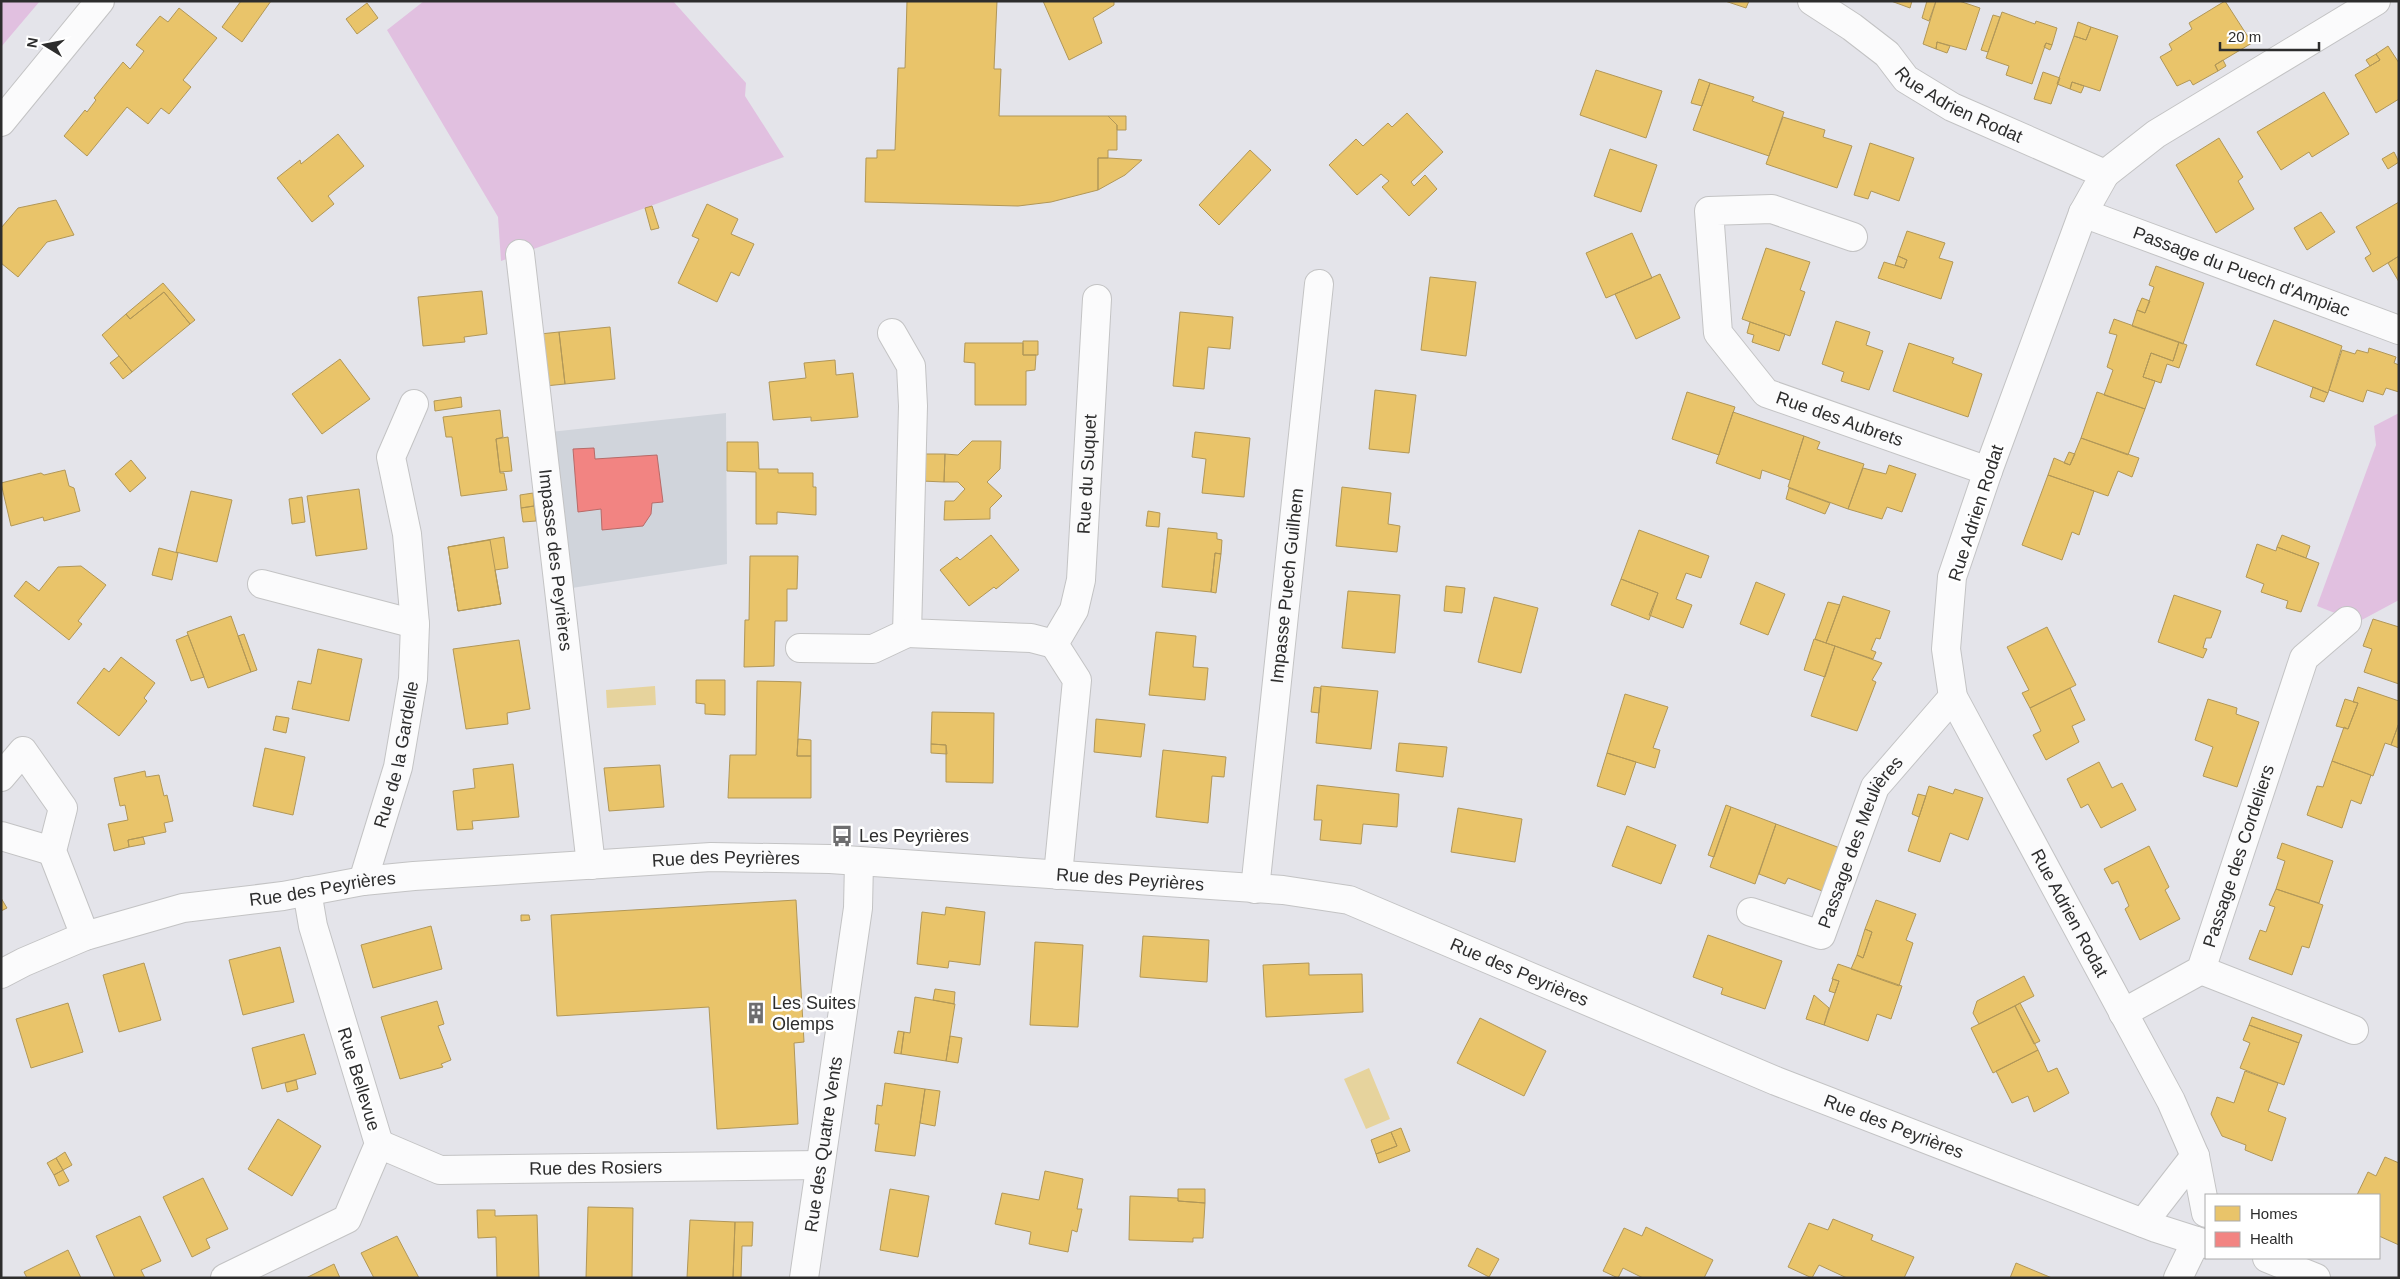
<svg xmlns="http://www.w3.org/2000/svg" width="2400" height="1279" font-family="Arial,sans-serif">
	<rect width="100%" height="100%" fill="#e4e4ea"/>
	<path fill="#d0d4db" d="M726,413L727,564L559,590L541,433Z"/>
	<path fill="#e1c0e0" d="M1,1H40L1,47Z
		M424,1H673L746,83L745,96L784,157L501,261L498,217L387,30Z
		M2399,413V600L2358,622L2317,606L2376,445L2374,426Z"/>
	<path fill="#e6d39d" d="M655,686L656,705L607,708L606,690Z
		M1369,1068L1390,1119L1366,1129L1344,1079Z"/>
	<path fill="#e9c46a" stroke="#b19758" d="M241,1H271L242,42L222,27Z
		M907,1H997L994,69H1001L999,116H1108L1117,125V150H1108V158H1098V190L1051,202L1018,206L865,202L866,158H877V150H895L898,68H905Z
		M1043,1H1114V5L1093,18L1102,43L1069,60Z
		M1725,1H1749L1746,8Z
		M1891,1H1912L1910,8Z
		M1927,1H1936L1929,21L1922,18Z
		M1936,1H1959L1980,8L1966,50L1937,42L1936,49L1923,44Z
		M2225,1L2252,43L2215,65L2218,71L2193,85L2190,80L2177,86L2160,57L2172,50L2169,44L2192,29L2189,23Z
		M367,3L378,18L357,34L346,19Z
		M179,8L217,38L183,80L191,87L169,114L161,108L148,124L127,107L87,156L64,136L85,110L87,112L96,100L94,98L123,62L130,69L144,51L136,45L160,16L168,22Z
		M2002,12L2035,24L2036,21L2057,28L2052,45L2046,43L2032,84L2006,75L2009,66L1986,58Z
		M1993,15L2000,17L1988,52L1981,50Z
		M2078,22L2091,27L2086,40L2074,36Z
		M2091,27L2118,36L2100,91L2072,82L2070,89L2057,84L2074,36L2086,40Z
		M1937,42L1950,46L1947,53L1936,49Z
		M2046,43L2052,45L2050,50L2044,47Z
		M2388,46L2399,63V99L2376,113L2355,75L2380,60L2376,54Z
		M2376,54L2380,60L2370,66L2366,60Z
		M2223,60L2226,66L2218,71L2215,65Z
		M1596,70L1662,91L1646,138L1580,115Z
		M2043,72L2060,78L2051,104L2034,99Z
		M1699,79L1710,83L1702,106L1691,103Z
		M2072,82L2084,86L2081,93L2070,89Z
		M1710,83L1754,97L1752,101L1784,112L1769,156L1693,130Z
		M2324,92L2349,134L2312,157L2309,152L2281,170L2257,132Z
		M1407,113L1443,152L1411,182L1414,186L1425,175L1437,189L1409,216L1382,187L1389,181L1381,174L1357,195L1329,165L1356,139L1363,146L1388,123L1392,127Z
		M1108,116H1126V130H1117V125Z
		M1783,117L1825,130L1823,137L1852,146L1837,188L1766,164Z
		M338,134L364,166L328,196L334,204L312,222L277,178L300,160L301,164Z
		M2219,138L2243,177L2238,181L2254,209L2216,233L2176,165Z
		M1870,143L1914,158L1899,201L1871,191L1868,199L1854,195Z
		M1610,149L1657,165L1641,212L1594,196Z
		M1250,150L1271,170L1219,225L1199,205Z
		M2394,152L2399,162L2388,169L2382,159Z
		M1098,158H1108L1142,160L1125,175L1098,190Z
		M56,200L74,235L47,242L18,277L1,263V228L18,208Z
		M2399,202V256L2373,272L2365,258L2371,254L2356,227Z
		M707,204L738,219L731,234L754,244L739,276L731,272L717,302L678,283L699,239L692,236Z
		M652,206L659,228L651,230L645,208Z
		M2321,212L2335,232L2307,250L2294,228Z
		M1907,231L1945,243L1939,258L1953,262L1941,299L1878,278L1884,262L1904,268L1907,260L1898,256Z
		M1632,233L1652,278L1606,298L1586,253Z
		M1766,248L1810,262L1800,290L1805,292L1790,336L1742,319Z
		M1898,256L1907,260L1904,268L1895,265Z
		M2399,256V282L2388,263Z
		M2156,266L2204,283L2183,344L2132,326L2137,310L2145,313L2154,287L2149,285Z
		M1660,274L1680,318L1636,339L1615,294Z
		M1430,277L1476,282L1466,356L1421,350Z
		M163,283L195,320L190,324L164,292L130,319L126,314Z
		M482,291L487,334L464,337L465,342L423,346L418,297Z
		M164,292L190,324L132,372L102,335L126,314L130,319Z
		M2142,298L2150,301L2145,313L2137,310Z
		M1180,312L1233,317L1230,349L1208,347L1204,389L1173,386Z
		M2114,319L2179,342L2173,361L2151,353L2143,377L2155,381L2145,409L2104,395L2113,370L2107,367L2117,335L2109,333Z
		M2274,320L2342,346L2328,393L2256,365Z
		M1836,321L1870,332L1866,345L1883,351L1869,390L1841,381L1844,372L1822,364Z
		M1750,322L1785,334L1779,351L1752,342L1754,335L1747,333Z
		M610,327L615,379L565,384L559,332Z
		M559,332L565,384L545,386L540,334Z
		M1023,341H1038V355H1023Z
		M2179,342L2187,345L2179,368L2167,364L2161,383L2143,377L2151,353L2173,361Z
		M965,343H1023V355H1036L1035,370L1026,371V405H975V363L964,362Z
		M1909,343L1954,358L1952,363L1982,374L1968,417L1893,391Z
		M2369,348L2396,357L2394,363L2399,365V392L2386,388L2383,395L2367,390L2363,402L2329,390L2342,350L2355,354L2357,350L2368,353Z
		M119,356L132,372L123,379L110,363Z
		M340,359L370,399L322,434L292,394Z
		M835,360L836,375L853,373L858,417L811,421V417L773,420L769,382L806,378L804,363Z
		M2313,387L2328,393L2324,402L2310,397Z
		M1375,390L1416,395L1409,453L1369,449Z
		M1687,392L1735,407L1719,455L1672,439Z
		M2097,392L2145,409L2128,455L2081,438Z
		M461,397L462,407L435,411L434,401Z
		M500,410L503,437L496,439L500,473H504L507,490L461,496L452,437H446L443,417Z
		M1733,412L1804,436L1790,480L1762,470L1760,479L1716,463Z
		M1195,432L1250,438L1244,497L1202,493L1206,459L1192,457Z
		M1804,436L1820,442L1817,449L1864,464L1848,509L1788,487Z
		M508,437L512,471L500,472L496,439Z
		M2081,438L2139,458L2132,477L2118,471L2108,496L2048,475L2054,458L2070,465Z
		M972,441H1001L1000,469L987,482L1002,496L990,508V519L944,520L945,501H954L965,489L958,482H944L945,454L958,455Z
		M727,442H758L759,469H778V473H813V487H816V515L777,512V524H756V472L727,471Z
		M2069,452L2075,454L2070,465L2064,463Z
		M923,454H945L944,482L922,481Z
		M131,460L146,478L130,492L115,474Z
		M1889,465L1916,474L1902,512L1887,507L1882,519L1848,509L1863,468L1886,474Z
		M65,470L69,486L74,488L80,511L44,521L43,517L11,526L1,483L41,473L44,475Z
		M2048,475L2094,491L2079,535L2072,532L2062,560L2022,545Z
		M1342,487L1391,493L1388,524L1400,526L1397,552L1336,546Z
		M1789,488L1830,503L1825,514L1786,499Z
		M359,489L367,549L316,556L307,496Z
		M191,491L232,500L217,562L176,552Z
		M533,493L534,506L521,508L520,495Z
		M302,497L305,522L292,524L289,499Z
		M534,506L536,521L523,522L521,508Z
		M1148,511L1160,513L1159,527L1146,526Z
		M1168,528L1217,533V539L1222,540L1221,554L1215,553L1211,592L1162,587Z
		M1639,530L1709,556L1701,578L1686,573L1676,599L1692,605L1683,628L1649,615L1658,593L1621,579Z
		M991,535L1019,570L996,589L994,587L969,606L940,570L957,557L960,560Z
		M2282,535L2310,546L2306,558L2277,547Z
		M504,537L508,568L495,570L501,604L458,611L448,547Z
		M490,540L501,604L458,611L448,547Z
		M2257,544L2276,551L2277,547L2319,563L2301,612L2286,608L2288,601L2261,592L2264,584L2246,577Z
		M159,548L178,553L172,580L152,575Z
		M1215,553L1221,554L1216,593L1211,592Z
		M750,556H798L797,589H787V621H775L774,666L744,667L745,620H749Z
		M81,566L106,585L78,621L82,624L69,640L14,596L26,581L39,591L58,567Z
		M1621,579L1658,593L1649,620L1611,605Z
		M1756,582L1785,594L1768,635L1740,624Z
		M1446,586L1465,588L1462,613L1444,611Z
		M1348,591L1400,595L1395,653L1342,648Z
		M2174,595L2221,611L2211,638H2206L2203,648L2207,649L2203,658L2158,642Z
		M1843,596L1890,611L1880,639L1876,638L1871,650L1876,652L1873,659L1826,643Z
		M1494,597L1538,608L1521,673L1478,662Z
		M1828,602L1840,605L1826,643L1815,639Z
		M231,616L251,672L208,688L187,632Z
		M2373,619L2399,627V684L2364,672L2372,649L2363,646Z
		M2047,627L2076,685L2030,708L2022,693L2029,690L2007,647Z
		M1156,632L1196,636L1193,667L1208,668L1205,700L1149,695Z
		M244,634L257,670L251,672L238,636Z
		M188,635L204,677L191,681L176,640Z
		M1814,639L1835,646L1825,677L1804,670Z
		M519,640L530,709L507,713L508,724L466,729L453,649Z
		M1835,646L1882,663L1872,680L1876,682L1857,731L1811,716Z
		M318,649L362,659L349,721L292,709L298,681L311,684Z
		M121,657L155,683L144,698L147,701L119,736L77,703L104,668L109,672Z
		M696,680H725V715L705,714V704L696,703Z
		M757,681L801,682L797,756H811V798H728L730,755H756Z
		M1321,686L1378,691L1371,749L1316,743Z
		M1314,687L1321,688L1319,713L1311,712Z
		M2358,687L2399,701V723L2391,745L2385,743L2373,776L2332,761L2344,727L2348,729L2358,703L2353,702Z
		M2070,688L2085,720L2072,726L2079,742L2046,760L2033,735L2041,731L2030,708Z
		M1625,694L1668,707L1653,748L1660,750L1655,768L1607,753Z
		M2208,699L2237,708L2236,714L2259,722L2237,787L2203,776L2213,747L2195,740Z
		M2345,699L2358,703L2348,729L2336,726Z
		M932,712L994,713L993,783L946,782V745L931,744Z
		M276,716L289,718L286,733L273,730Z
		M1096,719L1145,724L1141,757L1094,752Z
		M2399,723V748L2391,745Z
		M798,739L811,740V756H797Z
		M1399,743L1447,747L1443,777L1396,771Z
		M931,744L946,745L947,754L931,753Z
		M265,748L305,757L293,815L253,806Z
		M1163,750L1226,757L1224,777L1212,776L1208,823L1156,817Z
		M1607,753L1636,762L1625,795L1597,786Z
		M2332,761L2371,775L2361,804L2351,800L2342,828L2307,815L2317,786L2323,787Z
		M2099,762L2112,788L2122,783L2136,810L2101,828L2088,804L2081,808L2067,779Z
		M513,764L519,817L472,821L473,829L457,830L453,791L475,788L473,769Z
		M660,765L664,807L609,811L604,768Z
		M145,771L146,777L159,775L164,796L167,795L173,821L164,823L166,832L128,840L129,847L114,851L108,824L128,820L125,805L120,806L114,778Z
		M1317,785L1399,794L1397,827L1363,824L1361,844L1320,840L1322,820H1314Z
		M1929,786L1953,794L1955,789L1983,798L1968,840L1950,833L1940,862L1908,851Z
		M1918,794L1926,796L1919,817L1912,814Z
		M1726,805L1731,807L1714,857L1708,855Z
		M1731,807L1776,824L1755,884L1710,867Z
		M1458,808L1522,819L1515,862L1451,852Z
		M1776,824L1840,848L1825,892L1788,878L1785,884L1759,874Z
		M1627,826L1676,845L1661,884L1612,866Z
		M143,837L145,844L129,847L128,840Z
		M2282,843L2333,861L2319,903L2276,889L2285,861L2277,858Z
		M2149,846L2169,887L2165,890L2180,919L2140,940L2125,909L2129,906L2118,881L2112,884L2104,869Z
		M2276,889L2323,905L2309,948L2302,946L2292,975L2249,959L2260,930L2266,932L2275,907L2269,905Z
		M1,898L7,908L1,911Z
		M796,900L804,1042L794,1043L798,1124L717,1129L709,1007L557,1016L551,915Z
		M1876,900L1916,914L1906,940L1913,943L1899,986L1851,969L1857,955L1863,958L1872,932L1865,929Z
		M946,907L985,912L980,965L949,961L948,968L917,964L922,912L945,915Z
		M521,915H529L530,920L521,921Z
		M431,926L442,969L373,988L361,945Z
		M1865,929L1872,932L1863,958L1857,955Z
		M1708,935L1782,961L1765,1009L1721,994L1723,988L1693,977Z
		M1143,936L1209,940L1207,982L1140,977Z
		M1035,942L1083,945L1078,1027L1030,1025Z
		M280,947L294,1002L243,1015L229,960Z
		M144,963L161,1020L119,1032L103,975Z
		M1309,963V975L1362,974L1363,1012L1266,1017L1263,965Z
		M1838,964L1902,986L1891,1019L1877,1014L1868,1041L1824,1025L1839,981L1832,979Z
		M2024,976L2034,996L1979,1024L1973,1013L1977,1001Z
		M1833,979L1839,981L1835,993L1829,991Z
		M935,989L955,992L954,1004L933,1000Z
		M1814,995L1829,1008L1824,1025L1806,1019Z
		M915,997L955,1004L946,1061L901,1054L904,1032L910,1033Z
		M437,1001L444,1024L438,1026L451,1060L441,1064L443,1067L400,1079L381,1017Z
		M68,1003L83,1052L31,1068L16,1019Z
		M2020,1003L2040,1041L2034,1044L2015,1006Z
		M2015,1006L2038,1050L1993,1073L1971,1028Z
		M2252,1017L2302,1035L2299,1043L2249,1025Z
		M1480,1018L1546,1051L1524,1096L1457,1063Z
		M2249,1025L2299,1043L2284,1085L2240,1068L2250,1043L2243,1040Z
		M898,1031L904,1032L901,1054L894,1053Z
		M304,1034L316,1074L262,1089L252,1048Z
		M950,1036L962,1038L958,1063L946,1061Z
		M2038,1050L2048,1072L2057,1068L2069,1093L2034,1112L2028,1096L2012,1103L1996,1071Z
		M2245,1071L2278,1083L2268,1111L2286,1118L2272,1161L2245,1150L2246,1145L2222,1136L2211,1114L2217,1097L2234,1103Z
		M296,1080L298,1089L287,1092L285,1083Z
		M885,1083L925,1089L915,1156L875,1151L879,1124H875L877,1105L882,1106Z
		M925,1089L940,1091L935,1126L920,1123Z
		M278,1119L321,1146L292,1196L248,1169Z
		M1401,1128L1410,1151L1379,1163L1376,1154L1397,1146L1391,1132Z
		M1391,1132L1397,1146L1376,1154L1371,1140Z
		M65,1152L72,1165L63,1170L56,1158Z
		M2385,1157L2399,1163V1245L2379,1236V1195H2357L2368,1172L2376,1176Z
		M56,1158L63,1170L54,1175L47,1163Z
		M63,1170L69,1181L59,1186L54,1175Z
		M1045,1171L1083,1179L1077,1209H1082L1077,1232L1072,1230L1068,1252L1029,1244L1031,1232L995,1224L1002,1193L1039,1200Z
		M203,1178L228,1229L206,1239L210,1248L192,1257L163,1197Z
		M890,1189L929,1196L918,1257L880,1250Z
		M1178,1189H1205V1203L1178,1201Z
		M1130,1196L1178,1198V1201L1205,1203L1203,1238H1193V1242L1129,1240Z
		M588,1207L633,1208L632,1278H586Z
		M477,1210H495V1216L537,1215L539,1278H497L496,1237L478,1238Z
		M140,1216L161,1261L141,1270L145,1278H115L96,1236Z
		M1833,1219L1873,1235L1871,1240L1914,1257L1904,1278H1847L1819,1265L1812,1278L1788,1267L1809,1223L1828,1230Z
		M690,1220L735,1222L733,1278H687Z
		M735,1222H753L752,1246H742L741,1278H733Z
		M1646,1227L1713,1260L1704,1278H1643L1623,1268L1618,1278L1603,1271L1624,1228L1642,1236Z
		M397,1236L419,1278H374L361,1253Z
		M1477,1248L1499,1259L1489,1277L1468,1266Z
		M68,1250L81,1278H27L24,1272Z
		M2016,1263L2052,1278H2010Z
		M334,1264L340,1278H306Z"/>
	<path fill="#f28482" stroke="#b76a68" d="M594,448L595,459L657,455L663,502L652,503L651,514L643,526L602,530L601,509L578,512L573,449Z"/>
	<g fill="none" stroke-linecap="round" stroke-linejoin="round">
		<g stroke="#c3c3c4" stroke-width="30">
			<g id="minor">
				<path id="s1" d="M1812,1L1852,27L1887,54L1906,79L1952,107L2105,174L2083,213L1988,471L1952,577L1946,649L1953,697L2171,1101L2195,1156L2206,1213"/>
				<path d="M1,122L100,1"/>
				<path d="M2105,174L2156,134L2376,1"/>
				<path id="s2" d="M2083,213L2399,330"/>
				<path id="s3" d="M1853,237L1772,209L1709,211L1718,333L1766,393L1988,471"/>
				<path id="s4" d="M520,254L591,865"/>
				<path d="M892,333L911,366L913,406L907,633L1031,638L1054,644"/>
				<path d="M262,584L415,624"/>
				<path d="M800,648L873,649L907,633"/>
				<path d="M1,777L23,751L63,808L52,851L85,936"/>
				<path d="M1,836L52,851"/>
				<path id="s5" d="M1058,875L1077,680L1054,644L1074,610L1081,580L1097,299"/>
				<path id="s6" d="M363,881L398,767L413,679L415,624L407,534L391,457L414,404"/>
				<path id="s7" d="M1255,889L1319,284"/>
				<path id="s8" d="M1751,912L1821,935L1875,787L1953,697"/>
				<path d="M2201,970L2354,1030"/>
				<path id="s9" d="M1,974L24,962L85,936L183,908L283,896L363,881L414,876L711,857L830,859L1283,890L1349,900L1776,1081L2156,1228L2206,1244"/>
				<path id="s10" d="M2123,1013L2201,970L2304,658L2347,621"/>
				<path id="s11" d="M379,1144L440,1170L819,1165"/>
				<path d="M2143,1223L2195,1156"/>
				<path d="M2267,1258L2316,1278"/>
				<path d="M225,1278L347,1219L379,1144L313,926L307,891"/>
				<path id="s12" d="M804,1278L858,908L859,862"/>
				<path d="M2178,1278L2196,1241"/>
			</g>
		</g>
		<use href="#minor" stroke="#fbfbfc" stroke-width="28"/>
	</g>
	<defs>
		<g id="bus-bare" transform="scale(1.725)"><path d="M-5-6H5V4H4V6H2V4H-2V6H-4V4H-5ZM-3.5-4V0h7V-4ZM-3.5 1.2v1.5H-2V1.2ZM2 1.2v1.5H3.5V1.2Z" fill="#6d6d6f" stroke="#fff" stroke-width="2.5" paint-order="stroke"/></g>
		<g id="building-bare" transform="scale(1.725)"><path d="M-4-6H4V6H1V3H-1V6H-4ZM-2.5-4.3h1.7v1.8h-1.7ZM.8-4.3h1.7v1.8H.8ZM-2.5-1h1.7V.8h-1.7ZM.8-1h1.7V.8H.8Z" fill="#6d6d6f" stroke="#fff" stroke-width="2.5" paint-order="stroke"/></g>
	</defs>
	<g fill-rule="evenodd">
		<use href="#bus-bare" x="842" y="836"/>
		<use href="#building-bare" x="756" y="1013"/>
	</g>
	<g text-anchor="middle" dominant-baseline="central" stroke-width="5" stroke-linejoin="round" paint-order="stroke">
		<g font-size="18" fill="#2d2d2d" stroke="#fff">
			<text stroke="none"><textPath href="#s1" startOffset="182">Rue Adrien Rodat</textPath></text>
			<text stroke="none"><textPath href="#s2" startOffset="169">Passage du Puech d'Ampiac</textPath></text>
			<text stroke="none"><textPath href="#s3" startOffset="426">Rue des Aubrets</textPath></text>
			<text stroke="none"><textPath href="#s5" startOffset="415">Rue du Suquet</textPath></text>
			<text transform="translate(1976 513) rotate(-72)">Rue Adrien Rodat</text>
			<text stroke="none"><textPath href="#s4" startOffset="308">Impasse des Peyrières</textPath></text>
			<text stroke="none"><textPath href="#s7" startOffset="305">Impasse Puech Guilhem</textPath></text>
			<text stroke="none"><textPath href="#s6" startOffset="131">Rue de la Gardelle</textPath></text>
			<text stroke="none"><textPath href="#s8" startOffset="175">Passage des Meulières</textPath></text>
			<text stroke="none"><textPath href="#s10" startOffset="209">Passage des Cordeliers</textPath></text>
			<text stroke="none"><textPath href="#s9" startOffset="740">Rue des Peyrières</textPath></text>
			<text stroke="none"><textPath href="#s9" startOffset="1145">Rue des Peyrières</textPath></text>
			<text stroke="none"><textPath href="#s9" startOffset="335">Rue des Peyrières</textPath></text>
			<text stroke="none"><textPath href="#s1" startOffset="1142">Rue Adrien Rodat</textPath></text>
			<text stroke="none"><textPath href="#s9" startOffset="1550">Rue des Peyrières</textPath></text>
			<text transform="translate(359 1079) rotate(73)">Rue Bellevue</text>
			<text stroke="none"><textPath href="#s9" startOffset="1955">Rue des Peyrières</textPath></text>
			<text stroke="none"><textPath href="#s12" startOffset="135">Rue des Quatre Vents</textPath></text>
			<text stroke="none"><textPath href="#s11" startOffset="222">Rue des Rosiers</textPath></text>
		</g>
		<g font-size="18" fill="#2d2d2d" stroke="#fff" text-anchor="start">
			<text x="859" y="836">Les Peyrières</text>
			<text x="772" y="1003">Les Suites<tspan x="772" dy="21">Olemps</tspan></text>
		</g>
	</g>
	<rect width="2400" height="1279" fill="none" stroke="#2d2d2d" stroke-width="5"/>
	<rect x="2205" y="1194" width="175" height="65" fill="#ffffff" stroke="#ababab"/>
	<rect x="2215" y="1206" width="25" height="15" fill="#e9c46a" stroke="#ababab"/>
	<text x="2250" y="1219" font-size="15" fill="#2d2d2d">Homes</text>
	<rect x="2215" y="1232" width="25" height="15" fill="#f28482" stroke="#ababab"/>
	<text x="2250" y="1244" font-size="15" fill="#2d2d2d">Health</text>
	<g transform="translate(45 45) rotate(280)" stroke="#ffffff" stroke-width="4" paint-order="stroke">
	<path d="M0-4L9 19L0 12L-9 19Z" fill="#2d2d2d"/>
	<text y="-8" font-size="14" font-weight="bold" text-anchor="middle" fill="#2d2d2d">N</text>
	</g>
	<path d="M2220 42v8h99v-8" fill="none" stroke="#2d2d2d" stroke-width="2.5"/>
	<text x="2228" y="42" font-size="15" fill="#2d2d2d" stroke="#ffffff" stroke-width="4" paint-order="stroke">20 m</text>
</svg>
